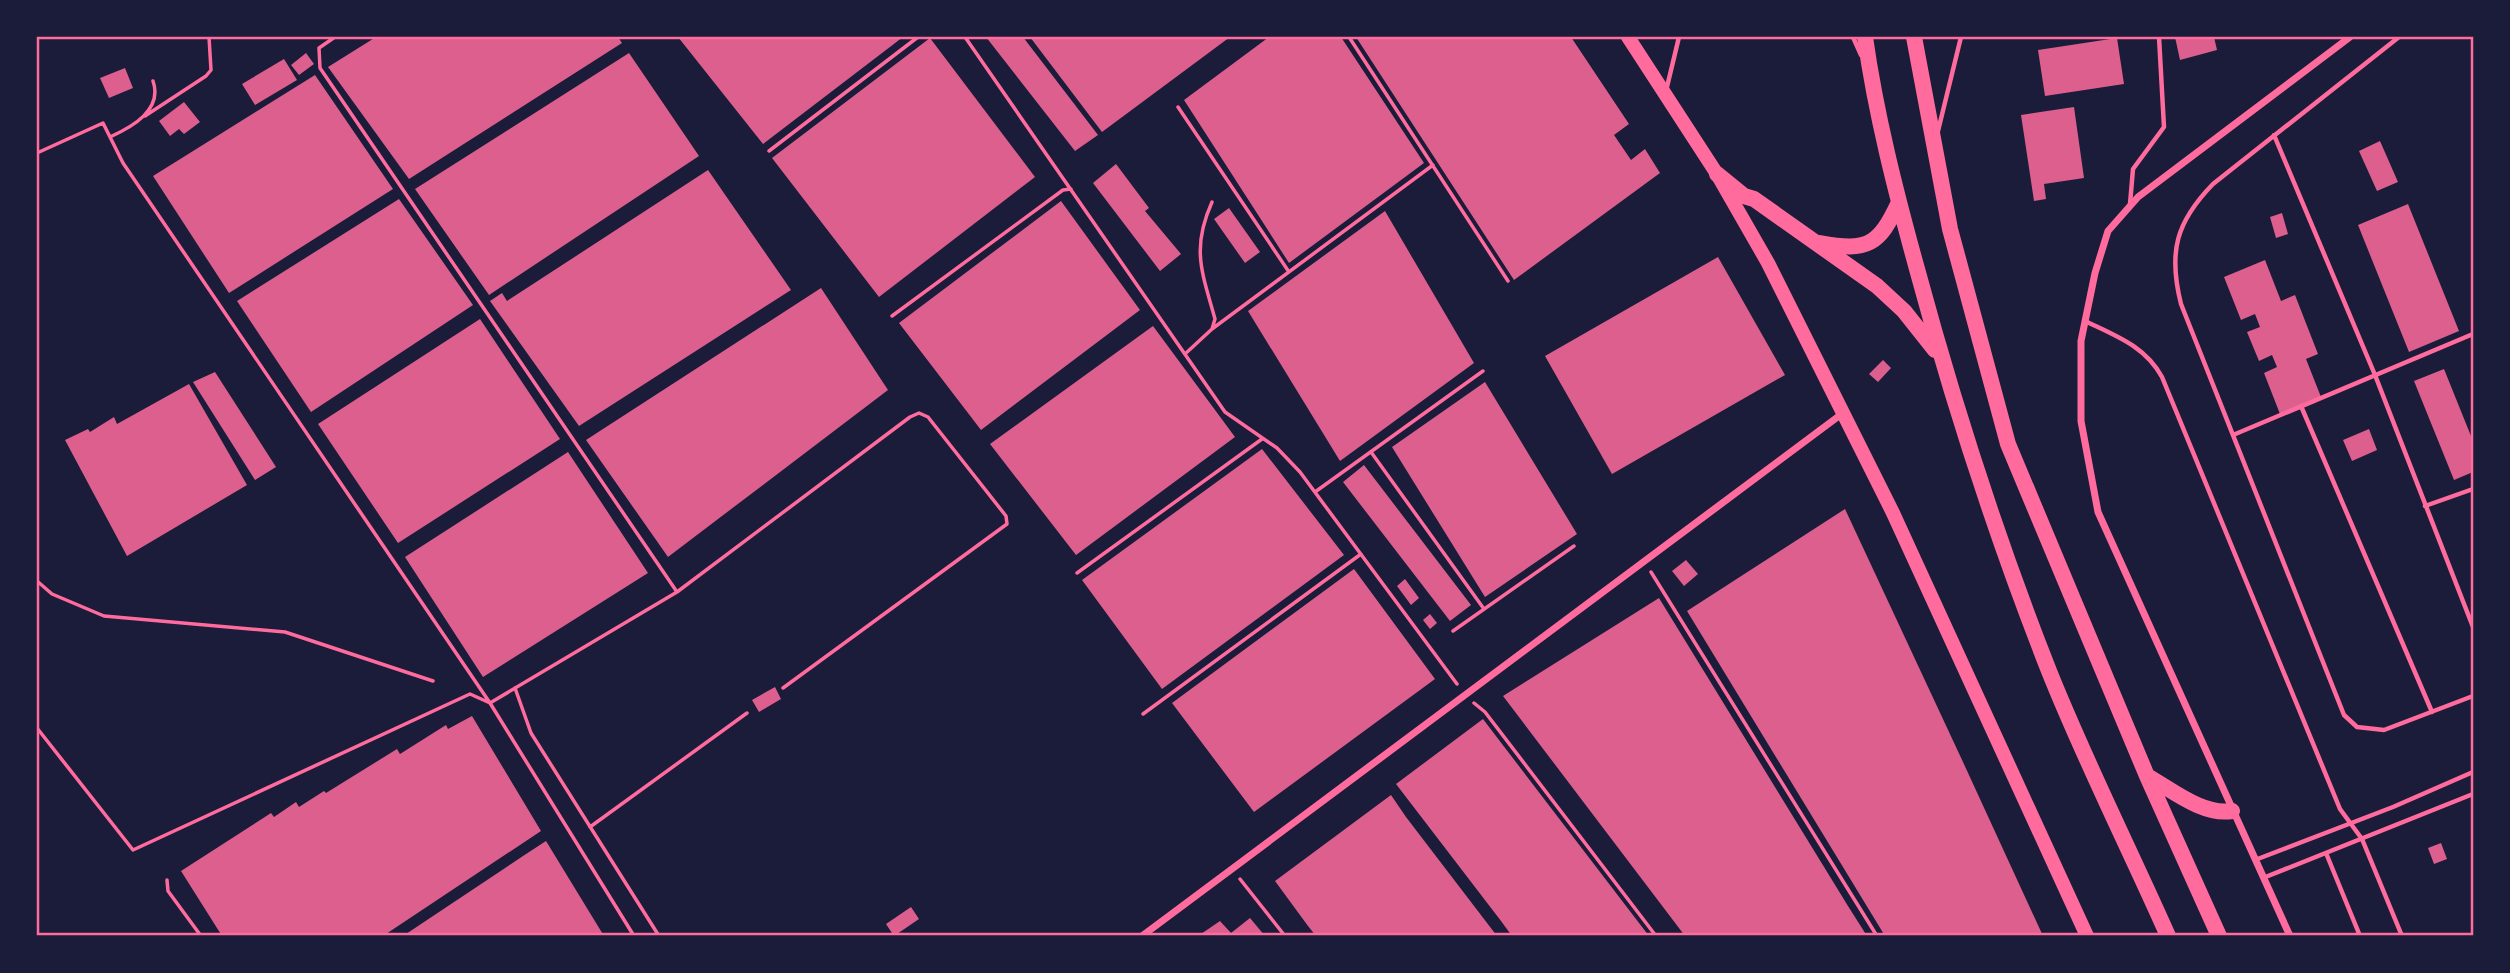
<svg xmlns="http://www.w3.org/2000/svg" width="2510" height="973" font-family="Mulish,sans-serif">
	<rect width="100%" height="100%" fill="#1b1b3a"/>
	<path fill="#dd5f8e" d="M376,37H618L622,43L409,179L328,67Z
		M678,37H903L763,144Z
		M986,37H1023L1098,135L1075,151Z
		M1030,37H1230L1102,132Z
		M1269,37H1341L1424,163L1289,263L1184,100Z
		M1356,37H1571L1629,124L1614,135L1631,160L1645,149L1660,173L1514,280Z
		M2175,37H2214L2217,50L2180,60Z
		M930,38L1035,177L879,297L772,158Z
		M2117,38L2124,84L2045,96L2038,50Z
		M306,53L314,64L299,75L291,65Z
		M629,53L699,156L489,295L415,189Z
		M284,59L297,80L255,105L242,84Z
		M125,68L133,88L109,98L100,78Z
		M315,75L393,189L229,293L153,176Z
		M184,102L200,122L184,134L179,129L170,136L159,121Z
		M2074,107L2084,178L2044,184L2046,199L2034,201L2021,115Z
		M2380,141L2398,182L2377,191L2359,151Z
		M1116,164L1149,208L1145,211L1181,254L1160,271L1093,183Z
		M708,170L791,290L579,426L490,301L502,293L507,301Z
		M399,199L473,305L311,412L237,301Z
		M1061,201L1140,310L981,430L899,323Z
		M2408,204L2459,331L2409,352L2358,225Z
		M1229,208L1260,252L1245,263L1214,219Z
		M1385,211L1474,363L1340,461L1248,311Z
		M2282,213L2288,234L2276,238L2270,217Z
		M1718,257L1785,375L1612,474L1545,356Z
		M2265,260L2281,301L2295,295L2318,354L2306,359L2321,397L2280,414L2264,373L2277,367L2272,355L2259,361L2247,332L2260,327L2255,314L2241,320L2224,277Z
		M821,288L888,390L668,557L586,440Z
		M480,319L560,439L398,543L318,424Z
		M1153,326L1235,437L1076,555L990,444Z
		M1883,360L1891,368L1878,382L1869,374Z
		M2444,369L2473,441V472L2454,480L2414,381Z
		M215,372L276,467L255,480L193,382Z
		M1485,382L1577,534L1485,597L1392,447Z
		M189,384L247,485L127,556L65,440L88,429L90,432L114,417L117,424Z
		M2369,429L2377,450L2352,461L2343,440Z
		M1262,449L1344,555L1162,689L1082,580Z
		M568,452L648,573L483,677L405,557Z
		M1364,465L1471,605L1450,621L1343,482Z
		M1845,509L1963,762L2043,936H1885L1687,611Z
		M1686,560L1698,574L1684,586L1672,571Z
		M1354,569L1435,679L1254,812L1172,703Z
		M1405,579L1419,598L1411,605L1397,586Z
		M1659,598L1848,906L1867,936H1685L1503,696Z
		M1430,614L1437,623L1430,629L1423,620Z
		M775,687L781,699L759,712L752,700Z
		M472,716L541,831L383,936H222L181,871L271,813L274,817L296,802L299,807L324,791L326,793L397,749L400,754L446,725L448,729Z
		M1483,719L1499,740L1649,936H1512L1501,921L1396,784Z
		M1391,795L1406,817L1497,936H1316L1308,926L1275,881Z
		M546,841L604,936H403L523,856Z
		M2441,843L2447,859L2434,864L2428,848Z
		M911,907L919,919L894,936L886,924Z
		M1250,918L1265,936H1198L1220,921L1231,933Z"/>
	<g fill="none" stroke-linecap="round" stroke-linejoin="round">
		<path stroke="#ff6b9d" stroke-width="3.5" d="M335,37L319,48L320,68L677,592
			M965,37L1225,412L1277,448L1300,472L1457,684
			M1349,37L1508,281
			M1178,107L1289,272
			M145,116L206,76L211,70L209,37
			M110,137C132,127 163,110 153,81
			M769,151L918,37
			M37,153L103,123L123,163L490,703L634,936
			M892,316L1063,190L1071,189
			M1212,329L1433,165
			M1185,354L1212,329L1215,319C1202,272 1191,249 1212,202
			M1371,452L1484,609
			M1315,492L1483,371
			M1651,572L1877,936
			M1077,573L1262,439
			M37,581L52,594L104,616L285,632L433,681
			M1453,631L1574,546
			M515,688L531,733L659,936
			M1474,703L1485,712L1656,936
			M1143,714L1361,554
			M37,728L133,850L470,694L490,703L677,592L910,417L919,413L928,417L1006,516L1007,524L783,688
			M590,827L747,713
			M1240,879L1285,936
			M167,880L168,891L201,936
			M881,936L883,935"/>
		<path stroke="#ff6b9d" stroke-width="4.5" d="M1853,37L1861,55
			M2399,37L2213,184C2176,222 2168,252 2181,304L2344,715L2357,727L2384,730L2473,696
			M1666,91L1679,37
			M1938,131L1961,37
			M2274,135L2375,375L2473,627
			M2130,204L2133,169L2164,127L2159,37
			M2085,321C2116,336 2145,346 2162,377L2340,809L2362,839L2402,936
			M2301,406L2432,712
			M2233,435L2473,334
			M2425,506L2473,489
			M2326,853L2360,936
			M2255,860L2393,807L2473,772
			M2263,878L2473,794"/>
		<path stroke="#ff6b9d" stroke-width="7" d="M1142,936L1843,413
			M2290,936L2098,512L2081,421V341L2095,273L2108,231L2138,197L2350,37"/>
		<path stroke="#ff6b9d" stroke-width="14" d="M1628,37L1717,174L1768,263L1893,513L2087,936"/>
		<path stroke="#ff6b9d" stroke-width="16" d="M1865,37C1876,115 1896,193 1917,269C1954,406 1997,539 2049,671C2085,761 2129,848 2168,936
			M1914,37L1950,229L2008,444L2147,776L2219,936
			M1717,174L1744,196L1754,199L1877,286L1904,311L1935,350
			M1820,243C1868,252 1879,245 1899,202
			M2147,776C2172,790 2203,816 2232,811"/>
	</g>
	<rect width="2510" height="973" fill="none" stroke="#1b1b3a" stroke-width="77"/>
	<rect x="38" y="38" width="2434" height="896" fill="none" stroke="#ff6b9d" stroke-width="2.5"/>
</svg>
